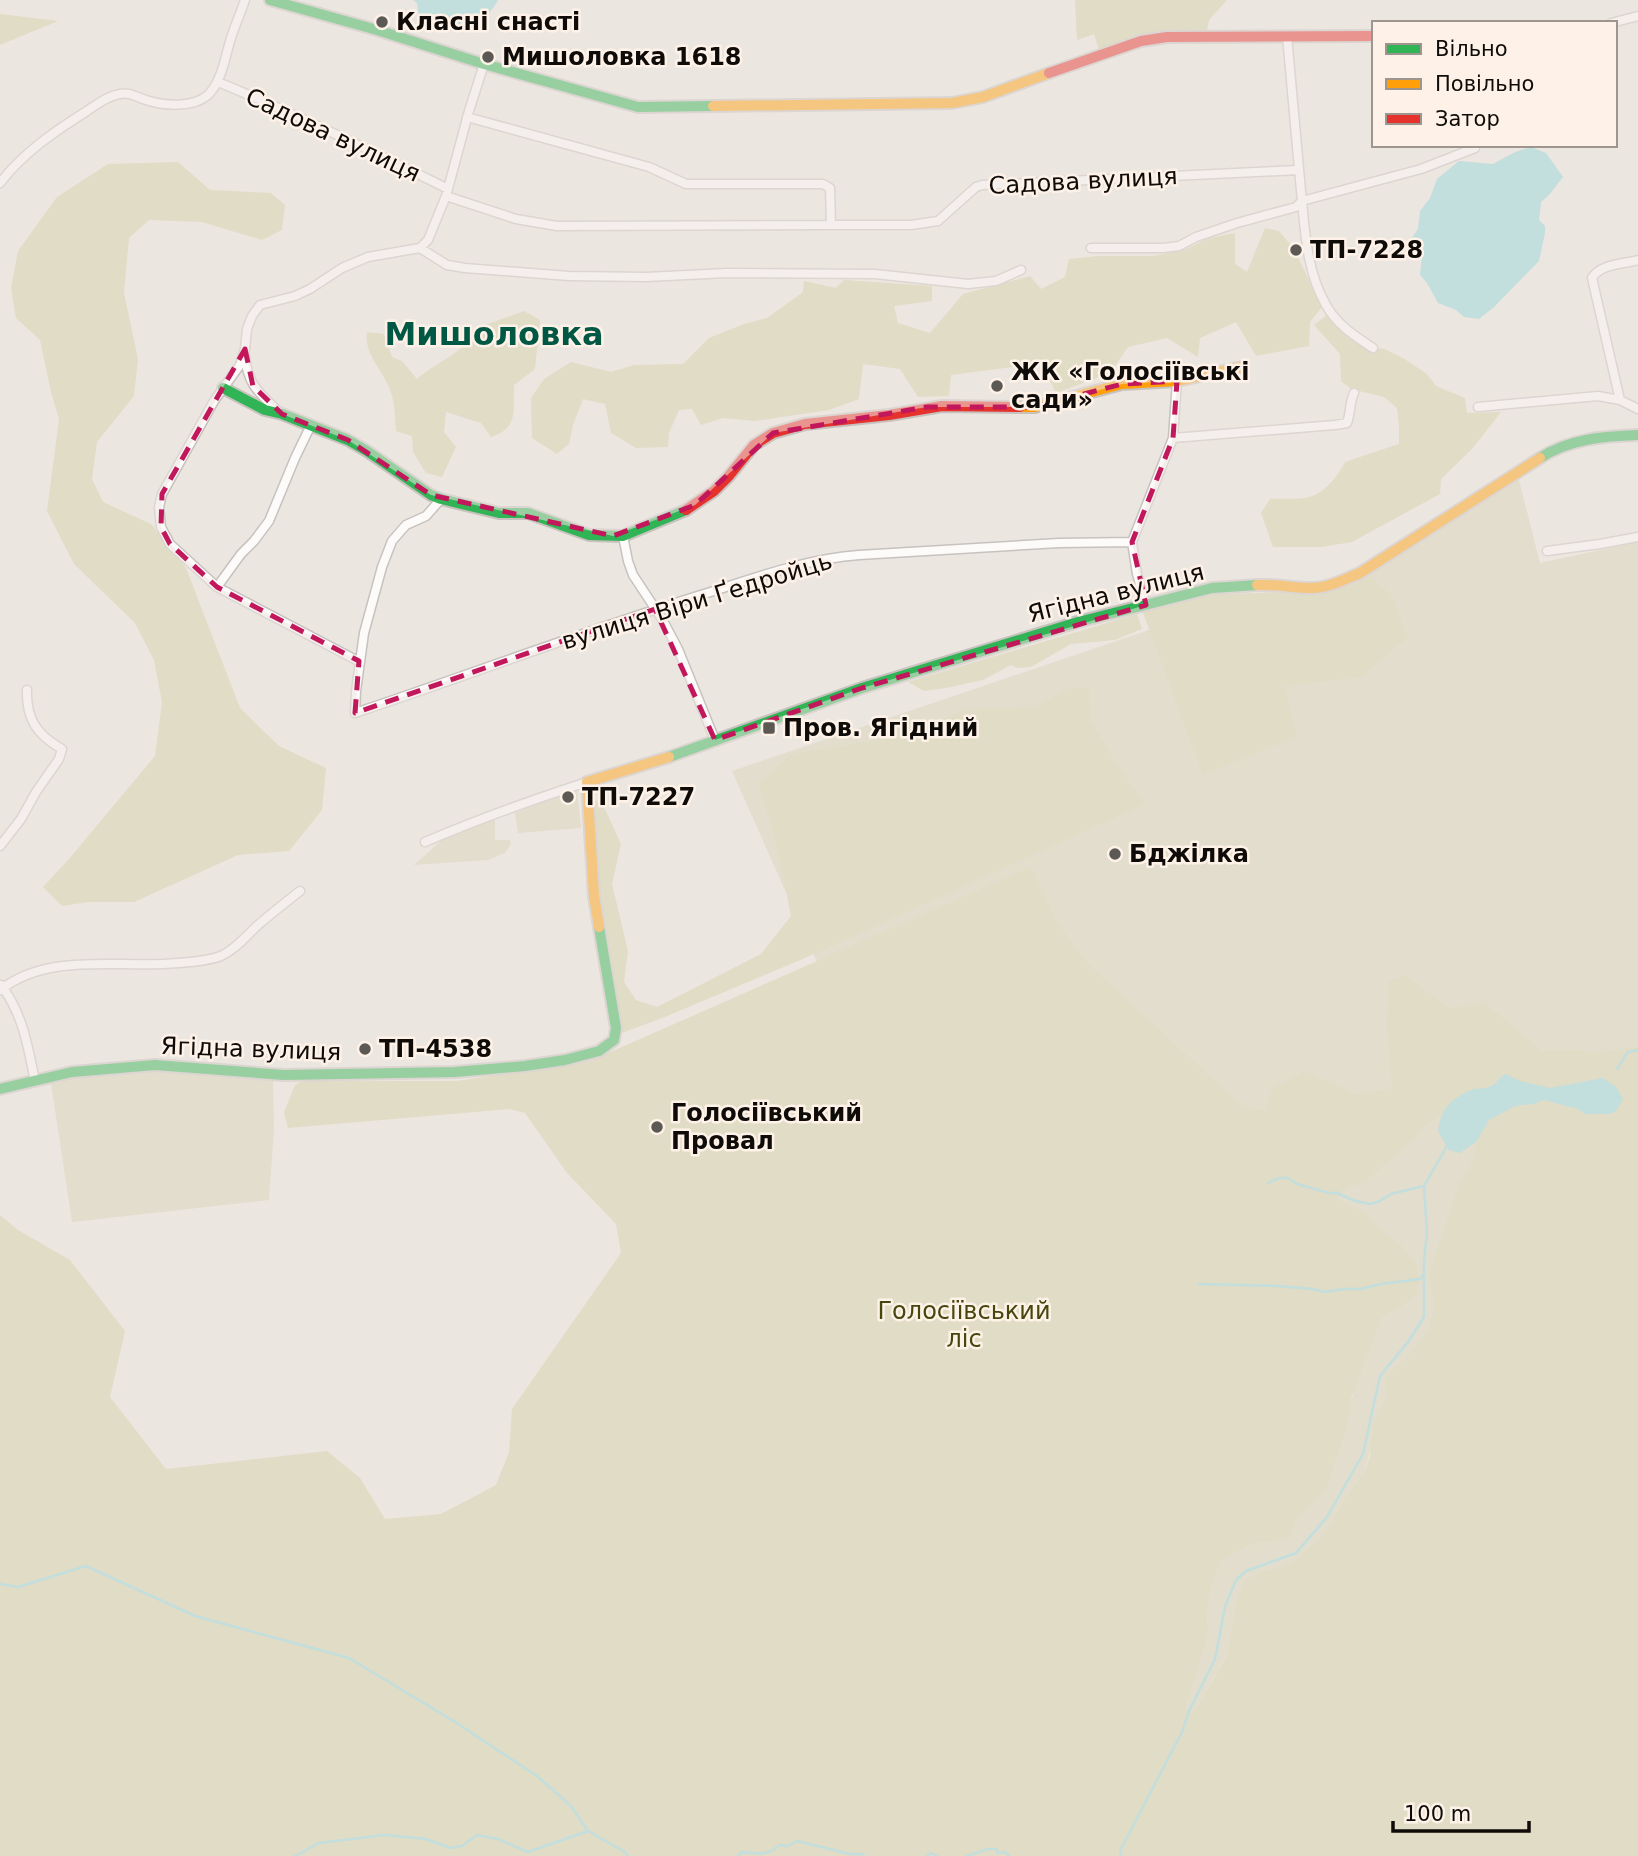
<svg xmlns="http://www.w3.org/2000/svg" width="1638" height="1856" font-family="'DejaVu Sans',sans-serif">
	<rect width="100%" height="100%" fill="#ece6e0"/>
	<path fill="#d4d3b6" d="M1518,476L1540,563L1638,542V1856L1371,1448L1364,1473L1345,1497L1331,1524L1315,1543L1295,1560L1284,1566L1269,1569L1236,1600L1226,1656L1199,1704L1195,1710L1188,1713L1186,1706L1208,1627L1207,1611L1212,1585L1221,1562L1238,1551L1258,1543L1273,1542L1288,1536L1297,1520L1309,1506L1333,1469L1354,1391L824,978L732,771L1258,593L1349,587Z
		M577,789L581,828L518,833L515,813Z
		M495,820V840H510L511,844L505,853L488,860L414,865L442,840L480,823Z
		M155,1071L273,1079L274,1129L269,1200L72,1222L51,1083L72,1076Z"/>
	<path fill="#d2d0a5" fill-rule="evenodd" d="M1075,0H1227L1209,20L1207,30H1166L1140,35L1099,50L1094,34L1077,40Z
		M0,14L58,21L0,45Z
		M178,162L210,190L271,193L285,205L282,230L262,240L202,222L149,220L129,238L124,293L138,359L134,396L97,442L92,479L103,502L151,524L186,568L240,708L279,746L326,768L322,810L289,851L238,855L134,902H88L62,906L43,887L69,859L155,756L162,702L154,660L135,623L74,564L47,511L59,419L51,392L40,340L16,318L11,288L18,251L57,197L108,164Z
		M1265,228L1279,231L1294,249L1322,307L1310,322L1309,346L1256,356L1236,322L1200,338L1198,357L1167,338L1128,347L1110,373L1056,393L1042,363L951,375L949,396L918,397L900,369L863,364L859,399L829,410L755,421L723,418L701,425L692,409L679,410L669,433L668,447L636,448L611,433L605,404L583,399L573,425L569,444L557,454L532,438L531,398L544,379L571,362L611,372L634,365L683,364L709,338L744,324L767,318L803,292L804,281L836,288L844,280L932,286V301L894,306L898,323L930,333L963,294L1030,276L1041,289L1065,277L1069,259L1098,256H1153L1184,250L1209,238L1235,233V264L1247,272Z
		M524,311L540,320L535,369L514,385C513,410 519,428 491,437L481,423L446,412L444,432L456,447L442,477L426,473L413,452L412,436L396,431C395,417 395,401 389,387C381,368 364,354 367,332L384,334L392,357L402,361L417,379C431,366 458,355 469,340C471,337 472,332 474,329Z
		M1331,312L1373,348L1384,349L1403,358L1427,374L1436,386L1465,398L1467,413L1501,412L1472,449L1441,479L1440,494L1352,542L1321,547H1273L1261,513L1270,499C1282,498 1297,500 1309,497C1325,493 1338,476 1345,462L1399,444V427L1397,408L1384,397L1351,389L1341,381L1340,354L1314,325Z
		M1372,578L1392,596L1408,637L1361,677L1284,686L1297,736L1203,775L1142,610L1217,594L1314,592L1348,585Z
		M1137,614L1142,629L1115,640L1071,644L1031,667L1017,668L1011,665L983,680L946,688L924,691L908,682Z
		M1071,687L1089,689L1090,720L1120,769L1145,804L805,958L667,1016L622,1033L615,1010L600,910L596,858V800L606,811L621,844L612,884L628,951L624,982L636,1000L657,1007L761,954L791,916L779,854L759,784L791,754L912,735L964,709L1036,707Z
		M1031,867L1057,922L1087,963L1241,1105L1265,1111L1273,1088L1305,1071L1357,1095L1392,1088L1387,1023L1389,981L1405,975L1451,1009L1484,1002L1542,1051L1579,1050L1591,1053L1638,1047V1856H0V1215L18,1230L70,1260L125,1331L110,1397L166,1469L327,1451L360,1478L385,1519L441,1514L496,1485L509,1452L512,1409L621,1253L616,1224L567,1173L525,1113L510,1109L288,1128L284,1112L295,1085L303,1081H457L590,1061ZM1499,1077L1550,1088L1566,1085L1610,1114H1585L1578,1109L1543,1100L1533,1104L1515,1106L1489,1120L1477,1141L1472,1164L1459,1184L1429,1274L1435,1306L1427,1332L1409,1355L1388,1374L1385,1386V1400L1373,1424L1370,1456L1364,1473L1345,1497L1331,1524L1315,1543L1295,1560L1284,1566L1269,1569L1244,1581L1236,1600L1226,1657L1199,1704L1195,1710L1188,1712L1186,1706L1205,1645L1208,1627L1207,1611L1212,1585L1221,1562L1238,1551L1258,1543L1273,1542L1289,1536L1297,1520L1327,1487L1347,1426L1352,1396L1382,1316L1399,1308L1416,1295L1420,1279L1416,1268L1413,1260L1399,1243L1381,1230L1367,1215L1338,1199L1337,1193L1367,1180L1414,1139L1425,1125L1441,1116L1446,1106L1459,1096L1467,1094L1473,1089H1484L1494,1085Z"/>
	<path fill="#8ed4da" d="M413,0H498C496,3 494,7 492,9C476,30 443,34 420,27L417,3Z
		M1531,147L1546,153L1563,177L1549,195L1541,202L1539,220L1545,226V233L1539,261L1494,307L1479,319L1464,317L1456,310L1438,303L1427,283L1420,275L1422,256L1411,248V239L1418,229L1420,211L1430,198L1437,179L1459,161L1493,164L1515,152Z
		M1506,1074L1520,1081L1550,1088L1603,1078L1616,1087L1623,1099L1616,1111L1610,1114H1585L1578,1109L1544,1100L1533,1104L1515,1106L1489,1120L1477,1141L1460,1153L1449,1150L1438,1131C1442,1107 1450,1100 1471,1090C1478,1087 1486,1090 1493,1085C1498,1082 1499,1077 1506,1074Z"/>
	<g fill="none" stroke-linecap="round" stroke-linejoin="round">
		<path stroke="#8ed4da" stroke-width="2.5" d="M1617,1069L1628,1052L1638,1050
			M1268,1183L1279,1178H1288L1297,1184L1329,1193H1337L1355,1201L1371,1204L1380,1201L1391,1194L1424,1186
			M1198,1284L1278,1286L1313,1289L1324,1292L1345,1289H1361L1381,1284L1420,1279L1424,1274
			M0,1584L18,1587L86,1566L195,1616L349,1658L452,1720L537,1776L571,1806L588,1831L625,1852L628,1856
			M295,1856L319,1843L385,1835L426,1839L450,1848L462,1846L477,1835L498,1839L528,1852L588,1831
			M738,1856L742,1852C756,1854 769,1856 779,1845L788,1846L797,1841L850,1854H862L864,1856
			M927,1856L931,1853L937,1856
			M967,1856L988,1849H996L998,1853L1005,1852L1009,1856
			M1121,1856L1120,1851L1183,1730L1188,1713L1215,1659L1225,1607L1236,1580L1246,1571L1296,1553L1327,1517L1363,1454L1380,1376L1408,1342L1424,1317V1261L1427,1233L1424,1186L1447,1146"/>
		<g stroke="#c7c2be" stroke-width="11">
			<path id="street" d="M1611,23L1638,16
				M1287,36C1292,88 1296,140 1301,191C1305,230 1306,270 1326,305C1337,325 1355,336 1373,348
				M218,82C296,114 372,151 448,189
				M467,117L649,167L686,184H823L830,188L831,225H911L938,221L976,187L982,185L1299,170
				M0,183C23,153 55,131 87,111C97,104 108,96 120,94C131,92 136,97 146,100C164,106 193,108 208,95C223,80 225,55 232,35C236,23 241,12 245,0
				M446,196L516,219L557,226L831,225
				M420,248L447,265L465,268L569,276L646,277L727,273L875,274L968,284L996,281L1021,270
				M1091,248H1163L1179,246L1196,237L1237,223L1296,207L1302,201L1421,169L1475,148
				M245,356C248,387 260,393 281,414
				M1620,400L1592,278C1600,264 1623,264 1638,260
				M1478,407L1598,396L1620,400L1638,409
				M1173,438L1335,425L1347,423C1351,412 1349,404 1354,393
				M441,499L426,516L406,525L392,541L382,567L364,633L356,691L355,713C472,674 587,630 704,594C755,578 805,559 859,555L1059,543L1132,542
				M623,536L628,561L633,575L662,619L678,649L715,740
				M1547,551L1600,544L1638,537
				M217,587L241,554L254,541L269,521L295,458L311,425
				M1146,605L1137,574L1132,542L1173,438L1177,381
				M360,662L217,587L170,544L161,527L160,518L159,507L162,494L214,401L240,365L245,349L247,329L252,316L260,305L295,296L310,289L342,268L368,257L420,248L428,240L446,196L469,111L484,64
				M425,842C478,819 532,800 587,782
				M0,846L21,819L36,792L59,759L62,749C37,735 26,719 27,690
				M1,985C23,1014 28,1047 35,1081
				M0,990C50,951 120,969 178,963C192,962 208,961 221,956C236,949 246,936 258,925C272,913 286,902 300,891"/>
		</g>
		<g stroke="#c7c2be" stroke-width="14">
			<path id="fast" d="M270,0L377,30L484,64L638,107L713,106
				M223,388L265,410L282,414L348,440L367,451L431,495L441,499L499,513H528L589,535L623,536L686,510
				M1540,458C1569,439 1604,436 1638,435
				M669,757L862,688L1078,622L1212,588L1257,585
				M0,1089L72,1072L155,1065L284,1075L455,1072L525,1066L565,1060L599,1051L614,1040L616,1028L599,927"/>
		</g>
		<g stroke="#c7c2be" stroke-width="14">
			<path id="slow" d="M713,106L952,103L983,97L1049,73
				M1020,407H1035L1122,384L1177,381L1242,367
				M1257,585C1276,584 1294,588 1312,588C1329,588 1345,579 1360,573L1540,458
				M599,927L594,896L587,782L669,757"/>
		</g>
		<g stroke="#c7c2be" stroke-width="14">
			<path id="jam" d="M1049,73L1141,41L1167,37L1374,36
				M686,510L714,491L728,477L754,445L773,433L805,424L889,415L942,406L1020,407"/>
		</g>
		<use href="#street" stroke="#fcfbfa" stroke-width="8"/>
		<use href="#fast" stroke="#30b455" stroke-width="10"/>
		<use href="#slow" stroke="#ff9f0a" stroke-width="10"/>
		<use href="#jam" stroke="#e5322d" stroke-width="10"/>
	</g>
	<path d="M0 0H1638V1856H0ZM245,349L253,386L282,414L348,440L431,495L613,536L695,505L773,433L927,407H1035L1122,384L1177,381L1173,438L1132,542L1146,605L862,688L715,740L655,609L355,713L359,661L217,587L170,544L161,527L162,494Z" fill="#ece6e0" fill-opacity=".55" fill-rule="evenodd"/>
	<path fill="none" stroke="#c2185b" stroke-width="5" stroke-dasharray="14 9" stroke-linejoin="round" d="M245,349L253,386L282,414L348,440L431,495L613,536L695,505L773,433L927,407H1035L1122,384L1177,381L1173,438L1132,542L1146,605L862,688L715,740L655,609L355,713L359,661L217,587L170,544L161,527L162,494Z"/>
	<g fill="#5c5854" stroke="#fef2e8" stroke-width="2.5">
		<circle cx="382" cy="22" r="7"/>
		<circle cx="488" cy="57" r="7"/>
		<circle cx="1296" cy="250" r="7"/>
		<circle cx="997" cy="386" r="7"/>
		<rect x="762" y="721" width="14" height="14" rx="3.5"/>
		<circle cx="568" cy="797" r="7"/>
		<circle cx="1115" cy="854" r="7"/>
		<circle cx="365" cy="1049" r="7"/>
		<circle cx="657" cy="1127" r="7"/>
	</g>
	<g text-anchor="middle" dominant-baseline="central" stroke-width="5" stroke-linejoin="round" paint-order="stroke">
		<g font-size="24" font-weight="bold" fill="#0e0b08" stroke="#fef2e8" text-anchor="start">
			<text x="396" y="22">Класні снасті</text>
			<text x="502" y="57">Мишоловка 1618</text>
			<text x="1310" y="250">ТП-7228</text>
			<text x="1011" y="372">ЖК «Голосіївські<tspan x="1011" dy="28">сади»</tspan></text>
			<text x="783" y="728">Пров. Ягідний</text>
			<text x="582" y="797">ТП-7227</text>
			<text x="1129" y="854">Бджілка</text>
			<text x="379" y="1049">ТП-4538</text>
			<text x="671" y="1113">Голосіївський<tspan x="671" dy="28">Провал</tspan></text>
		</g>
		<g font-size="24" fill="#0e0b08" stroke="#fef2e8">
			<text transform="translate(333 135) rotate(25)">Садова вулиця</text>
			<text transform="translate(1083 181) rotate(-3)">Садова вулиця</text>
			<text transform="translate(1116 593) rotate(-14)">Ягідна вулиця</text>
			<text transform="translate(697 601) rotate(-17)">вулиця Віри Ґедройць</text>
			<text transform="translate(251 1049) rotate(2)">Ягідна вулиця</text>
		</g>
		<g font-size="24" fill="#46470d" stroke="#fef2e8">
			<text x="964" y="1311">Голосіївський<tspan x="964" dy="28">ліс</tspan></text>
		</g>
		<g font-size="32" font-weight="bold" fill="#005743" stroke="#fef2e8">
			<text x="494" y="334">Мишоловка</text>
		</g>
	</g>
	<rect x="1372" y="21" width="245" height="126" fill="#fef2e8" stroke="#9e968e" stroke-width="2"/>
	<rect x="1386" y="44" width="35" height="10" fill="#30b455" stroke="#9e968e" stroke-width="2"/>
	<text x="1435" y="56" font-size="21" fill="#0e0b08">Вільно</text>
	<rect x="1386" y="79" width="35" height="10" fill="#ff9f0a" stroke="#9e968e" stroke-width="2"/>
	<text x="1435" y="91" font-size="21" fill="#0e0b08">Повільно</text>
	<rect x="1386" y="114" width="35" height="10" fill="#e5322d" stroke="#9e968e" stroke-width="2"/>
	<text x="1435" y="126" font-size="21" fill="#0e0b08">Затор</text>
	<path d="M1393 1821v10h136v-10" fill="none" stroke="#0e0b08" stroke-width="3.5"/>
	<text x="1404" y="1821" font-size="21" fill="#0e0b08" stroke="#fef2e8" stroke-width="5" paint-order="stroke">100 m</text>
</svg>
